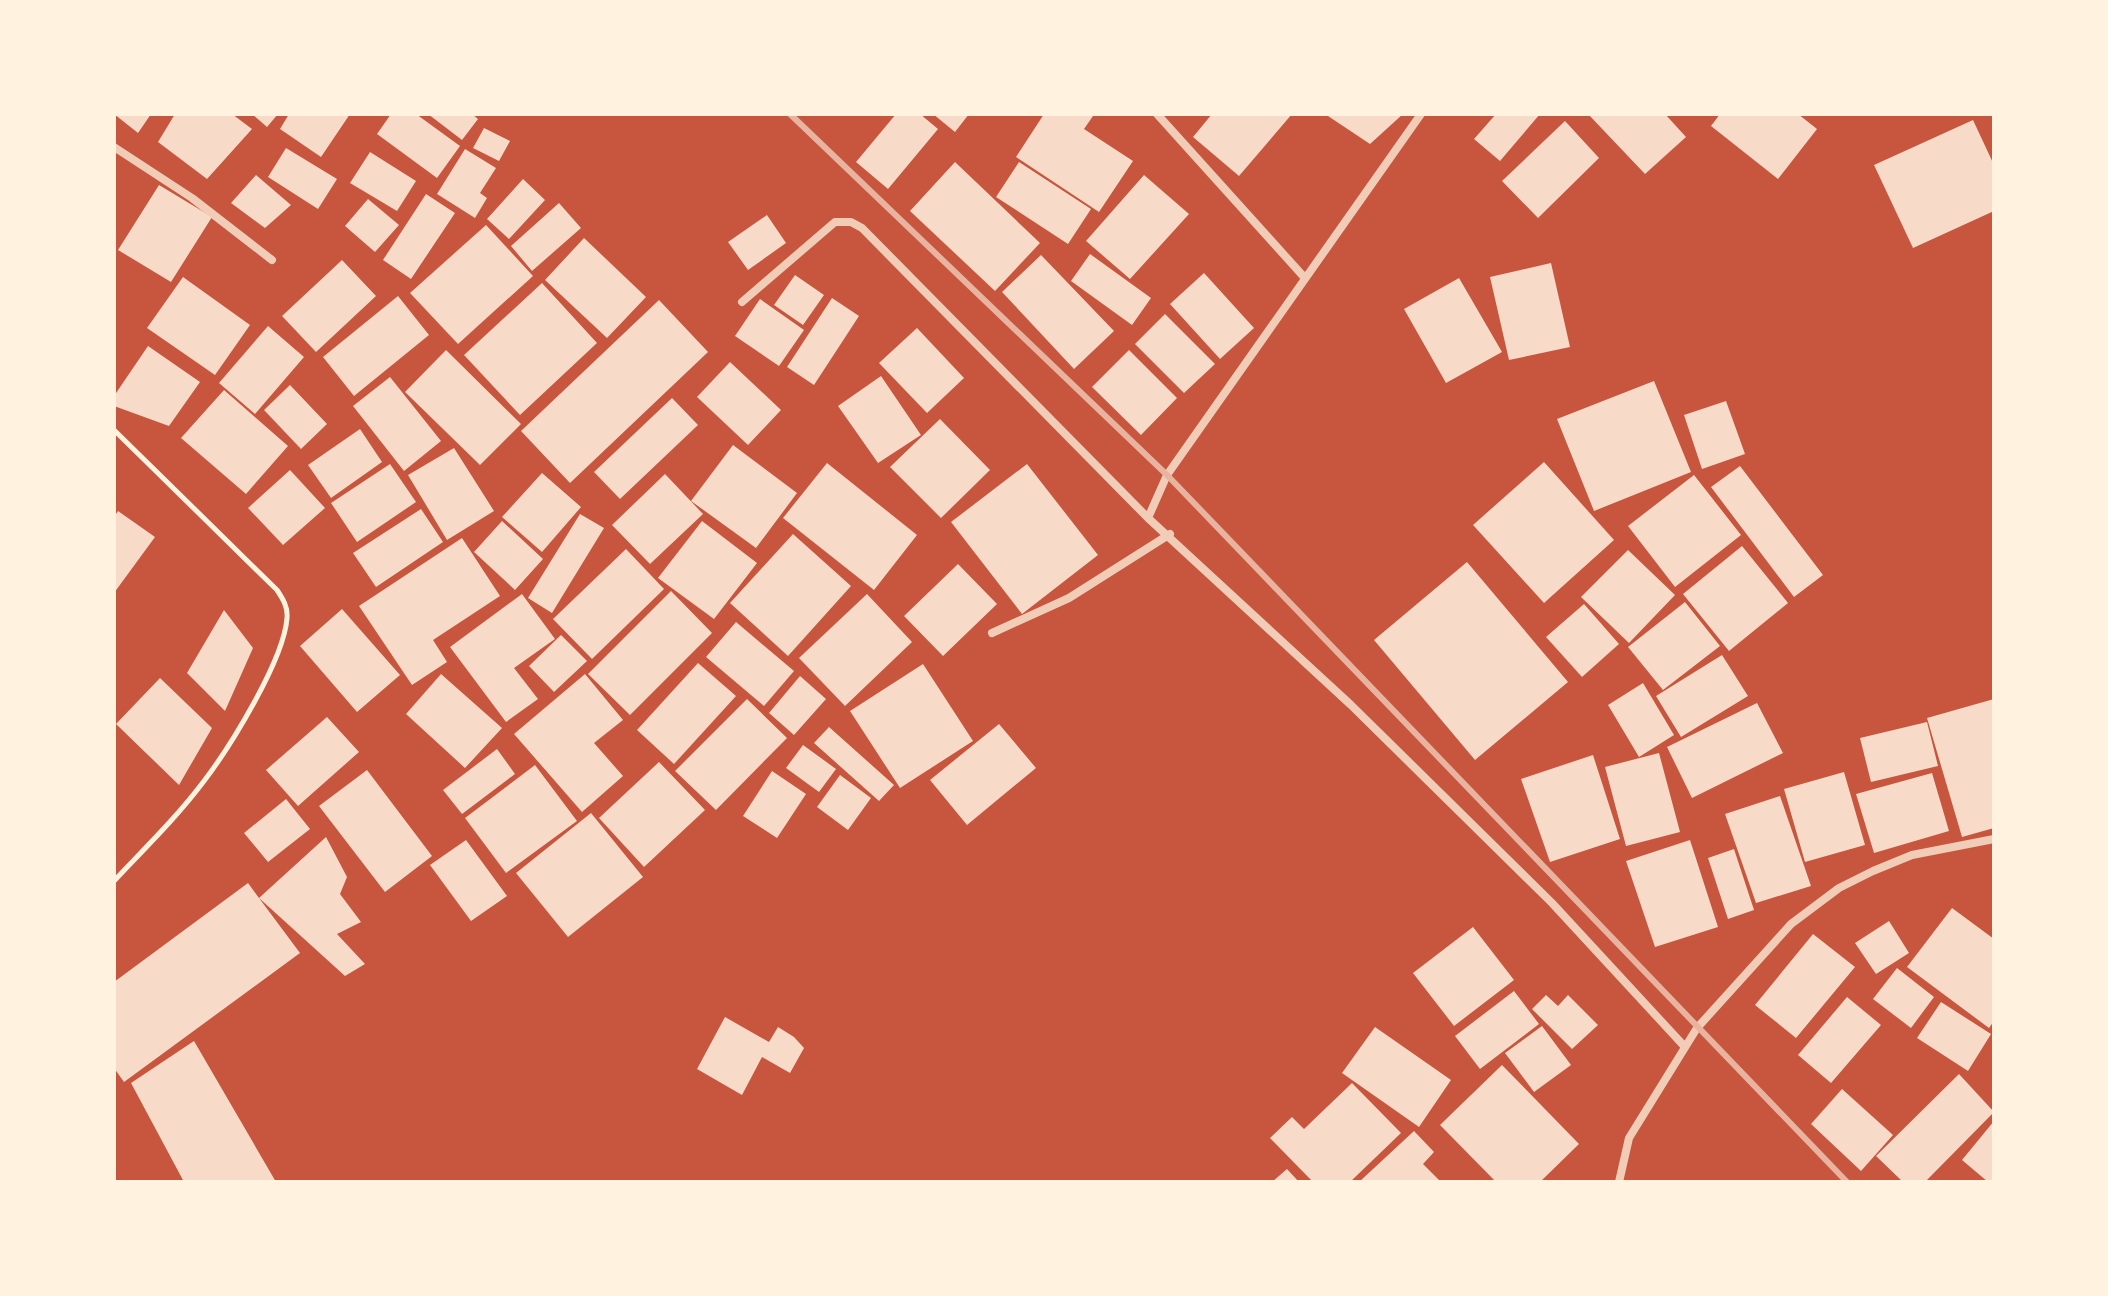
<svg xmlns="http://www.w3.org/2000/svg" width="2108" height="1296" font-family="Manrope,sans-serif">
	<rect width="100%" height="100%" fill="#c8553d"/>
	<path fill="#f7dbc8" d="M114,114H151L138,133Z
		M175,114H232L252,129L207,179L158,142Z
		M252,114H278L267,127Z
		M289,114H350L321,157L280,129Z
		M391,114H416L460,146L437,178L377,134Z
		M428,114H472L478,119L462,140Z
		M896,114H920L938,129L888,189L856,162Z
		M933,114H969L955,132Z
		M1044,114H1091L1093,116L1084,129L1133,161L1099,212L1016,157Z
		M1212,114H1292L1239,176L1193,137Z
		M1325,114H1403L1370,144Z
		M1496,114H1540L1500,161L1474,139Z
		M1588,114H1665L1686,137L1645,174Z
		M1720,114H1798L1817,129L1778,179L1711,126Z
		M1973,120L1994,165V211L1913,248L1874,165Z
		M1565,121L1599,158L1538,218L1502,181Z
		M484,128L510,141L499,161L473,148Z
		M286,148L337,179L318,209L268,177Z
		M465,149L496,168L480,193L487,198L475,218L437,194Z
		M370,152L416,181L397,211L350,183Z
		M955,162L1040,243L995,291L910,211Z
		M1019,162L1091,209L1068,244L996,197Z
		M256,175L291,205L265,228L231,203Z
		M1144,175L1189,214L1130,279L1086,241Z
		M523,179L545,200L509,239L487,219Z
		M159,185L212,217L171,282L118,250Z
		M426,194L455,213L411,279L383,260Z
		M368,199L399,225L375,252L345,226Z
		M559,203L581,228L532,271L511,246Z
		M767,215L786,243L748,270L728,242Z
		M486,225L533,276L458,344L410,293Z
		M584,238L646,297L607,338L545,280Z
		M1090,254L1151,298L1132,325L1071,281Z
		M1041,255L1114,331L1074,369L1002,292Z
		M342,260L376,296L316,352L282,316Z
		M1551,263L1570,347L1509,360L1490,277Z
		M1204,273L1254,328L1220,359L1170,304Z
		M795,275L824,295L803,325L774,305Z
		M183,277L250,325L215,375L147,328Z
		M1459,278L1502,352L1446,383L1404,309Z
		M542,283L597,343L520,415L464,355Z
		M398,296L429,335L354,396L323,357Z
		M832,298L859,316L814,385L787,367Z
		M760,299L804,330L779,366L735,336Z
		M659,300L708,352L570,483L521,431Z
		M1165,314L1215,364L1184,393L1135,344Z
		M268,326L304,357L255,414L219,383Z
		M917,328L964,378L927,413L879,363Z
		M148,346L200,382L169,426L114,406V396Z
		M446,350L521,424L480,465L405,392Z
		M1129,350L1177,398L1141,435L1092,387Z
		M730,362L781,410L748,445L697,397Z
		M881,376L921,435L878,463L838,406Z
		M390,377L441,441L404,471L353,406Z
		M1654,381L1691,472L1594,511L1557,419Z
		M290,385L327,424L301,449L264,410Z
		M224,390L288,446L246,494L181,438Z
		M672,398L698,425L620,499L594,472Z
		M1726,401L1745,454L1702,469L1684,415Z
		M940,419L990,470L941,518L890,467Z
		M360,429L382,462L331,498L308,465Z
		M733,445L797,493L756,548L691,501Z
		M454,448L494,511L447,540L408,475Z
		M1544,462L1614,540L1544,603L1473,525Z
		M827,463L917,535L874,590L783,518Z
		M390,464L416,502L357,542L331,503Z
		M1027,464L1098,555L1022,614L951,522Z
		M1740,466L1823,575L1794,597L1711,487Z
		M290,470L325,508L283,545L248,508Z
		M542,473L581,507L542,552L502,517Z
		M665,474L703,514L650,564L612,525Z
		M1694,475L1741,535L1675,587L1628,526Z
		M421,509L443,542L376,587L353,553Z
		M118,511L155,537L114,593V517Z
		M580,514L604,528L552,613L528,598Z
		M502,521L543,559L515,590L474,552Z
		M702,521L757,563L714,619L658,578Z
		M793,534L851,586L788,656L730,603Z
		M462,538L500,596L433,640L447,662L412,685L359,606Z
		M1742,546L1788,603L1729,651L1683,594Z
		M626,549L664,589L592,659L553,619Z
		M1628,550L1675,595L1629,643L1581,597Z
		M1467,562L1568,682L1475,760L1374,640Z
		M958,564L997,604L943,656L904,616Z
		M671,591L712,633L630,715L588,674Z
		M522,594L555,639L514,668L538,699L506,722L450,647Z
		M867,594L912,642L845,706L799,658Z
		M1685,602L1720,646L1663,690L1628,647Z
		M1584,604L1619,644L1582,677L1546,637Z
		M342,609L400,675L357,712L300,646Z
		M224,610L253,648L225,711L187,673Z
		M736,622L794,671L764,706L706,657Z
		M561,635L587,661L554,692L529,666Z
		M1722,655L1748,696L1681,737L1656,696Z
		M698,663L736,696L674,764L637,730Z
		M923,664L973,741L900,788L850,711Z
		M441,674L502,728L465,768L406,714Z
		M585,674L623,720L594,743L623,776L582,812L514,734Z
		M800,676L826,699L794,735L769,713Z
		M160,678L212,728L179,785L116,724Z
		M1643,683L1674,735L1639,757L1608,705Z
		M747,699L787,738L716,810L675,771Z
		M1994,699V828L1962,837L1927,718Z
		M1757,703L1783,753L1692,798L1667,747Z
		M327,717L359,752L298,806L266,770Z
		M1927,722L1938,766L1871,782L1860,738Z
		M999,724L1036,768L967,825L930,780Z
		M829,727L894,785L879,801L814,743Z
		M803,745L836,769L819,792L786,768Z
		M497,749L515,774L462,814L443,790Z
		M1659,753L1680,832L1626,846L1605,767Z
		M1593,755L1620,839L1550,862L1521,779Z
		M659,762L705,810L644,867L599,818Z
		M535,765L577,821L506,873L465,818Z
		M367,770L432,856L385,892L319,806Z
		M772,771L806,794L777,838L743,816Z
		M1844,772L1865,845L1805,862L1784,789Z
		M1932,773L1949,831L1874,853L1856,794Z
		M840,775L871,798L848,830L817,807Z
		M1780,796L1811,886L1756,903L1725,814Z
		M286,799L310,829L268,862L244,833Z
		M591,813L643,877L568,937L516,873Z
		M326,837L347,877L340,894L361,922L337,934L365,964L345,976L259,898L300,953L124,1082L114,1068V982L248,883L259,898Z
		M466,840L507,896L471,921L430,865Z
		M1690,840L1718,927L1655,947L1626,861Z
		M1734,849L1754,910L1728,919L1708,858Z
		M1952,908L1994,939V1021L1989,1028L1907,967Z
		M1889,921L1909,953L1876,974L1855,943Z
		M1473,927L1514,980L1454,1026L1413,973Z
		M1813,934L1855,967L1796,1038L1755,1005Z
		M1897,968L1934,997L1911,1028L1873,999Z
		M1514,991L1539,1024L1480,1069L1455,1036Z
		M1546,995L1558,1006L1568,995L1598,1025L1572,1049L1532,1009Z
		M1847,997L1881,1025L1831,1083L1798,1055Z
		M1941,1002L1991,1034L1968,1071L1917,1038Z
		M725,1017L769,1042L778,1027L794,1037L804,1048L790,1073L762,1057L742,1095L697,1069Z
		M1542,1026L1571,1065L1534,1092L1505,1053Z
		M1375,1027L1451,1080L1419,1127L1342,1073Z
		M194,1041L276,1182H184L131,1083Z
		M1502,1065L1579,1144L1540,1182H1496L1440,1125Z
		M1959,1074L1994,1112L1925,1182H1903L1876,1156Z
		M1352,1083L1401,1133L1350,1182H1313L1270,1138L1292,1117L1304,1129Z
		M1842,1089L1893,1135L1861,1171L1811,1124Z
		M1994,1121V1182H1988L1962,1160Z
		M1414,1131L1434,1152L1423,1164L1441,1182H1359Z
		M1287,1169L1299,1182H1272Z"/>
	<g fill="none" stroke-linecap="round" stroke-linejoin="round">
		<path stroke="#fff3e0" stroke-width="5" d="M114,430L277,590C283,599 288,607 287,618C284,660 230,747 204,781C177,817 145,848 114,881"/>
		<path stroke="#f1ccb7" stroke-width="8" d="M1157,114L1304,277
			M1421,114L1167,475L1148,518L1351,705L1552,903L1685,1047
			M114,147L192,198L272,260
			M742,302L835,222H851L862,228L1148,518
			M992,633L1069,598L1170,534
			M1619,1182L1629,1138L1697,1028L1791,924L1839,888L1873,871L1912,855L1994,839"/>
		<path stroke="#e9b49f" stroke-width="6" d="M790,114L1167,475L1847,1182"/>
	</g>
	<rect width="2108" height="1296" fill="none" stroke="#fff3e0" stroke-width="232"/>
</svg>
